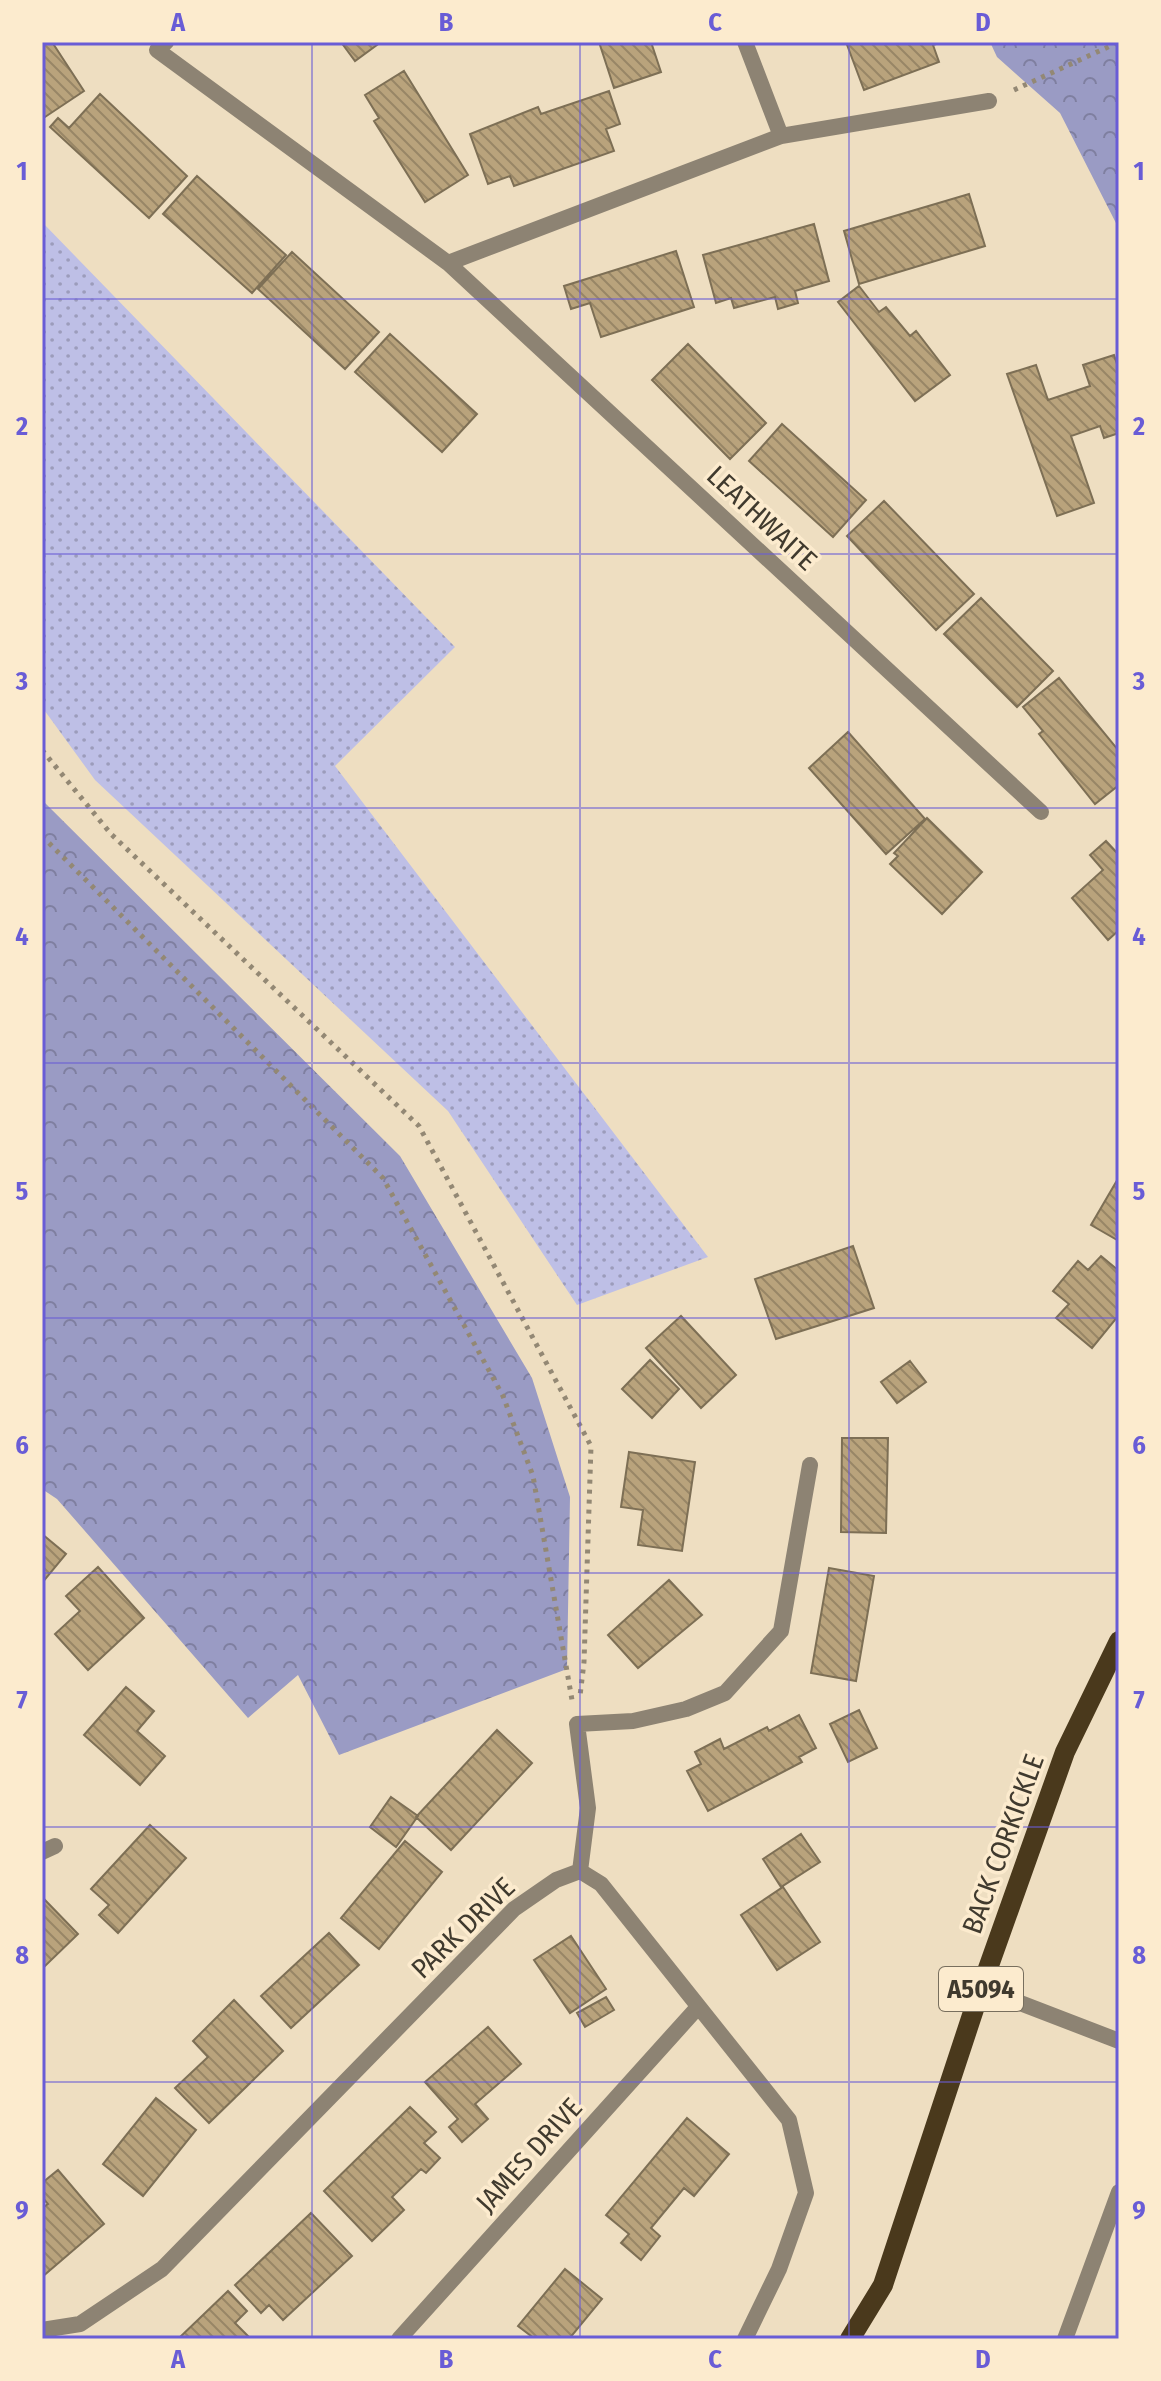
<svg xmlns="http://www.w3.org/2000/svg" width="1161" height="2381" font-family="'Fira Sans Condensed',sans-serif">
	<defs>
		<pattern id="grass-dots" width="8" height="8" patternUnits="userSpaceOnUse" patternTransform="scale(2)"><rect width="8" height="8" fill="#bebfe6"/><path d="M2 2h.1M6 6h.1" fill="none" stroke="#9c9cbb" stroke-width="1.8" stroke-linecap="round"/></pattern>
		<pattern id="forest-crowns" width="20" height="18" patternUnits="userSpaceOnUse" patternTransform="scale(2)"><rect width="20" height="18" fill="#9a9bc4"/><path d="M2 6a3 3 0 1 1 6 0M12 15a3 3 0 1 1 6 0" fill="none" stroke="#7f7fa0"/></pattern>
		<pattern id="building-back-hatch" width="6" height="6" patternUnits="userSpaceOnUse" patternTransform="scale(2)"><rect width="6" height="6" fill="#b9a37c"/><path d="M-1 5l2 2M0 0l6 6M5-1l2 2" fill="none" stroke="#988666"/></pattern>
	</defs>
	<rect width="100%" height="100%" fill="#eedec1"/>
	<path fill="url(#grass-dots)" d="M42,222L455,647L335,766L708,1257L577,1305L448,1111L95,780L42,707Z"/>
	<path fill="url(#forest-crowns)" d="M990,42H1119V229L1060,113L997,57Z
		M42,800L400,1156L532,1378L570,1497L567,1669L339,1755L298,1675L248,1718L57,1499L42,1489Z"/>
	<path fill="url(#building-back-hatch)" stroke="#7d6f55" stroke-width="2" d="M42,42H52L84,91L42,119Z
		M341,42H381L355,61Z
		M599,42H651L661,72L614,88Z
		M846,42H942L933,45L939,62L864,90Z
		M404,71L468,175L425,202L374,121L379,118L365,95Z
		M609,91L620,124L606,129L614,151L514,186L510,176L488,184L470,134L538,107L541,114Z
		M100,94L187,176L149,218L50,127L58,118L69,128Z
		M197,176L286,255L252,293L163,214Z
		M969,194L985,246L859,284L844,231Z
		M814,224L829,281L795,291L798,303L778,309L775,297L734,308L731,298L716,303L703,255Z
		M676,251L694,307L601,337L590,303L571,309L564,286Z
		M292,252L379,332L345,369L258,289Z
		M859,286L879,312L886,307L910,336L916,331L950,375L915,401L838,302Z
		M390,334L477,414L442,452L355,372Z
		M688,344L766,423L730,459L652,380Z
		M1114,355L1119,370V433L1104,438L1100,426L1071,436L1094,503L1057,516L1007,374L1036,365L1048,400L1090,386L1083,365Z
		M782,424L866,500L833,537L749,461Z
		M884,501L974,594L936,630L847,536Z
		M981,598L1053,671L1017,707L944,634Z
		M1059,678L1119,751V785L1095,804L1039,734L1043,731L1023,707Z
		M848,732L925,819L886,854L809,768Z
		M927,818L982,872L942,914L890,864L898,856L894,853Z
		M1106,841L1119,855V930L1108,940L1072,898L1103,870L1090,855Z
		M1119,1177V1241L1091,1225Z
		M853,1246L874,1308L776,1339L755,1279Z
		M1101,1256L1119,1271V1315L1092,1348L1056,1318L1069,1304L1053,1291L1078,1261L1088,1270Z
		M681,1316L736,1375L701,1408L646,1348Z
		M650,1360L679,1389L652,1418L622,1389Z
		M910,1361L926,1382L897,1403L881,1382Z
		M842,1438H888L886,1533L841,1532Z
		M629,1452L695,1462L682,1551L638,1545L643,1510L621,1507Z
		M42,1534L66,1554L42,1583Z
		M98,1567L144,1618L88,1670L55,1634L80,1611L66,1596Z
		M829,1568L874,1576L856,1681L811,1673Z
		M669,1580L702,1615L638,1668L608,1635Z
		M126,1687L154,1711L137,1731L165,1756L140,1785L84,1735Z
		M859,1710L877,1748L848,1762L830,1724Z
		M799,1715L816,1748L799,1757L802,1762L708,1811L687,1771L701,1764L695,1752L720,1739L724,1749L767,1727L769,1731Z
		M497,1730L532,1763L451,1850L416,1817Z
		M391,1797L418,1816L396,1847L370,1827Z
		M150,1825L186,1858L118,1933L99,1915L109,1905L91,1889Z
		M801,1834L820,1862L781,1887L763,1859Z
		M405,1841L442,1872L379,1949L341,1918Z
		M783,1887L820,1942L777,1970L741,1915Z
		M45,1900L78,1934L42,1969V1903Z
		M329,1933L359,1965L291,2028L261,1996Z
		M571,1936L606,1989L570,2013L534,1960Z
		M606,1997L614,2010L585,2027L577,2013Z
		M234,2000L283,2051L209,2123L175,2088L208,2057L193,2041Z
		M488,2027L521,2064L475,2104L488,2119L462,2142L449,2127L458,2119L425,2082Z
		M156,2098L196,2130L143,2196L103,2164Z
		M410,2107L436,2132L424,2143L440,2158L426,2173L421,2169L392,2197L404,2210L372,2241L324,2191Z
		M687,2118L729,2154L694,2196L684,2188L651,2228L660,2236L641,2260L621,2243L629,2234L606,2215Z
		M58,2170L104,2224L42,2277V2208L48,2204L42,2197V2183Z
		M311,2213L352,2256L283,2320L269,2305L261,2313L235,2285Z
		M565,2269L602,2299L569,2339H535L518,2326Z
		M228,2291L247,2311L235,2323L251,2339H178Z"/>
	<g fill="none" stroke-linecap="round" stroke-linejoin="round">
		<path stroke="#938874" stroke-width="5" stroke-dasharray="4 6" stroke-linecap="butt" d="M1014,90L1119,42
			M42,750L111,834L419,1126L591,1446L584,1662L580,1696
			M42,836L383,1178L503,1396L533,1476L572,1700"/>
		<path stroke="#8d8373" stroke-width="16" d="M981,1988L1119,2041"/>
		<path stroke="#8d8373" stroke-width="16" d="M166,42L157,50L448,263L1041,812
			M745,42L781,136
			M448,263L781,136L989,101
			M42,1852L55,1846
			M580,1871L588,1808L577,1724L633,1721L686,1709L725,1693L781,1631L810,1465
			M42,2330L80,2324L162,2269L514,1909L556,1880L580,1871L601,1884L789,2120L806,2193L779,2269L745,2339
			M399,2339L698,2007
			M1065,2339L1119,2192"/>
		<path stroke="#4a391c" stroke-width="20" d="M850,2339L883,2285L981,1988L1065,1752L1119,1641"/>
	</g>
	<path fill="none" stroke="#695cd6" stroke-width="2" stroke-opacity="0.55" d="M312,42V2339M580,42V2339M849,42V2339M42,299H1119M42,554H1119M42,808H1119M42,1063H1119M42,1318H1119M42,1573H1119M42,1827H1119M42,2082H1119"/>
	<g text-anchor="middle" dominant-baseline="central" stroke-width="7" stroke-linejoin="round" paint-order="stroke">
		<rect fill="#fcebce" stroke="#786f5e" stroke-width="2" x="939" y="1967" width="84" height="44" rx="6"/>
		<g font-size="26" font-weight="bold" fill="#403a2e">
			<text x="981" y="1989">A5094</text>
		</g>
		<g font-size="28" fill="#403a2e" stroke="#fcebce">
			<text transform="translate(762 518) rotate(43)">LEATHWAITE</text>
			<text transform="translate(1003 1844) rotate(-70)">BACK CORKICKLE</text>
			<text transform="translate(463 1928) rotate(-44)">PARK DRIVE</text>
			<text transform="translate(529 2155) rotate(-48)">JAMES DRIVE</text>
		</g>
	</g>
	<rect width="1161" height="2381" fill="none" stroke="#fcebce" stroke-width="88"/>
	<rect x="44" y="44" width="1073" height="2293" fill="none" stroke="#695cd6" stroke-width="3"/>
	<g font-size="26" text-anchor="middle" font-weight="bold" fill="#695cd6">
		<text x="178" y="31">A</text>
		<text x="446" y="31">B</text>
		<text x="715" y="31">C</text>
		<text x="983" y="31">D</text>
		<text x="22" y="180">1</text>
		<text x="1139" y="180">1</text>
		<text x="22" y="435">2</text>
		<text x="1139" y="435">2</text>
		<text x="22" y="690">3</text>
		<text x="1139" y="690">3</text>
		<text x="22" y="945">4</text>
		<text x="1139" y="945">4</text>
		<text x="22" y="1200">5</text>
		<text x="1139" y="1200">5</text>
		<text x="22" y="1454">6</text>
		<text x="1139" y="1454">6</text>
		<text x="22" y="1709">7</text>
		<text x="1139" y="1709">7</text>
		<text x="22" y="1964">8</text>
		<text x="1139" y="1964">8</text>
		<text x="22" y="2219">9</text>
		<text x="1139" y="2219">9</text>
		<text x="178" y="2368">A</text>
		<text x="446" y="2368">B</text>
		<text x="715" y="2368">C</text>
		<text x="983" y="2368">D</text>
	</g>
</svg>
